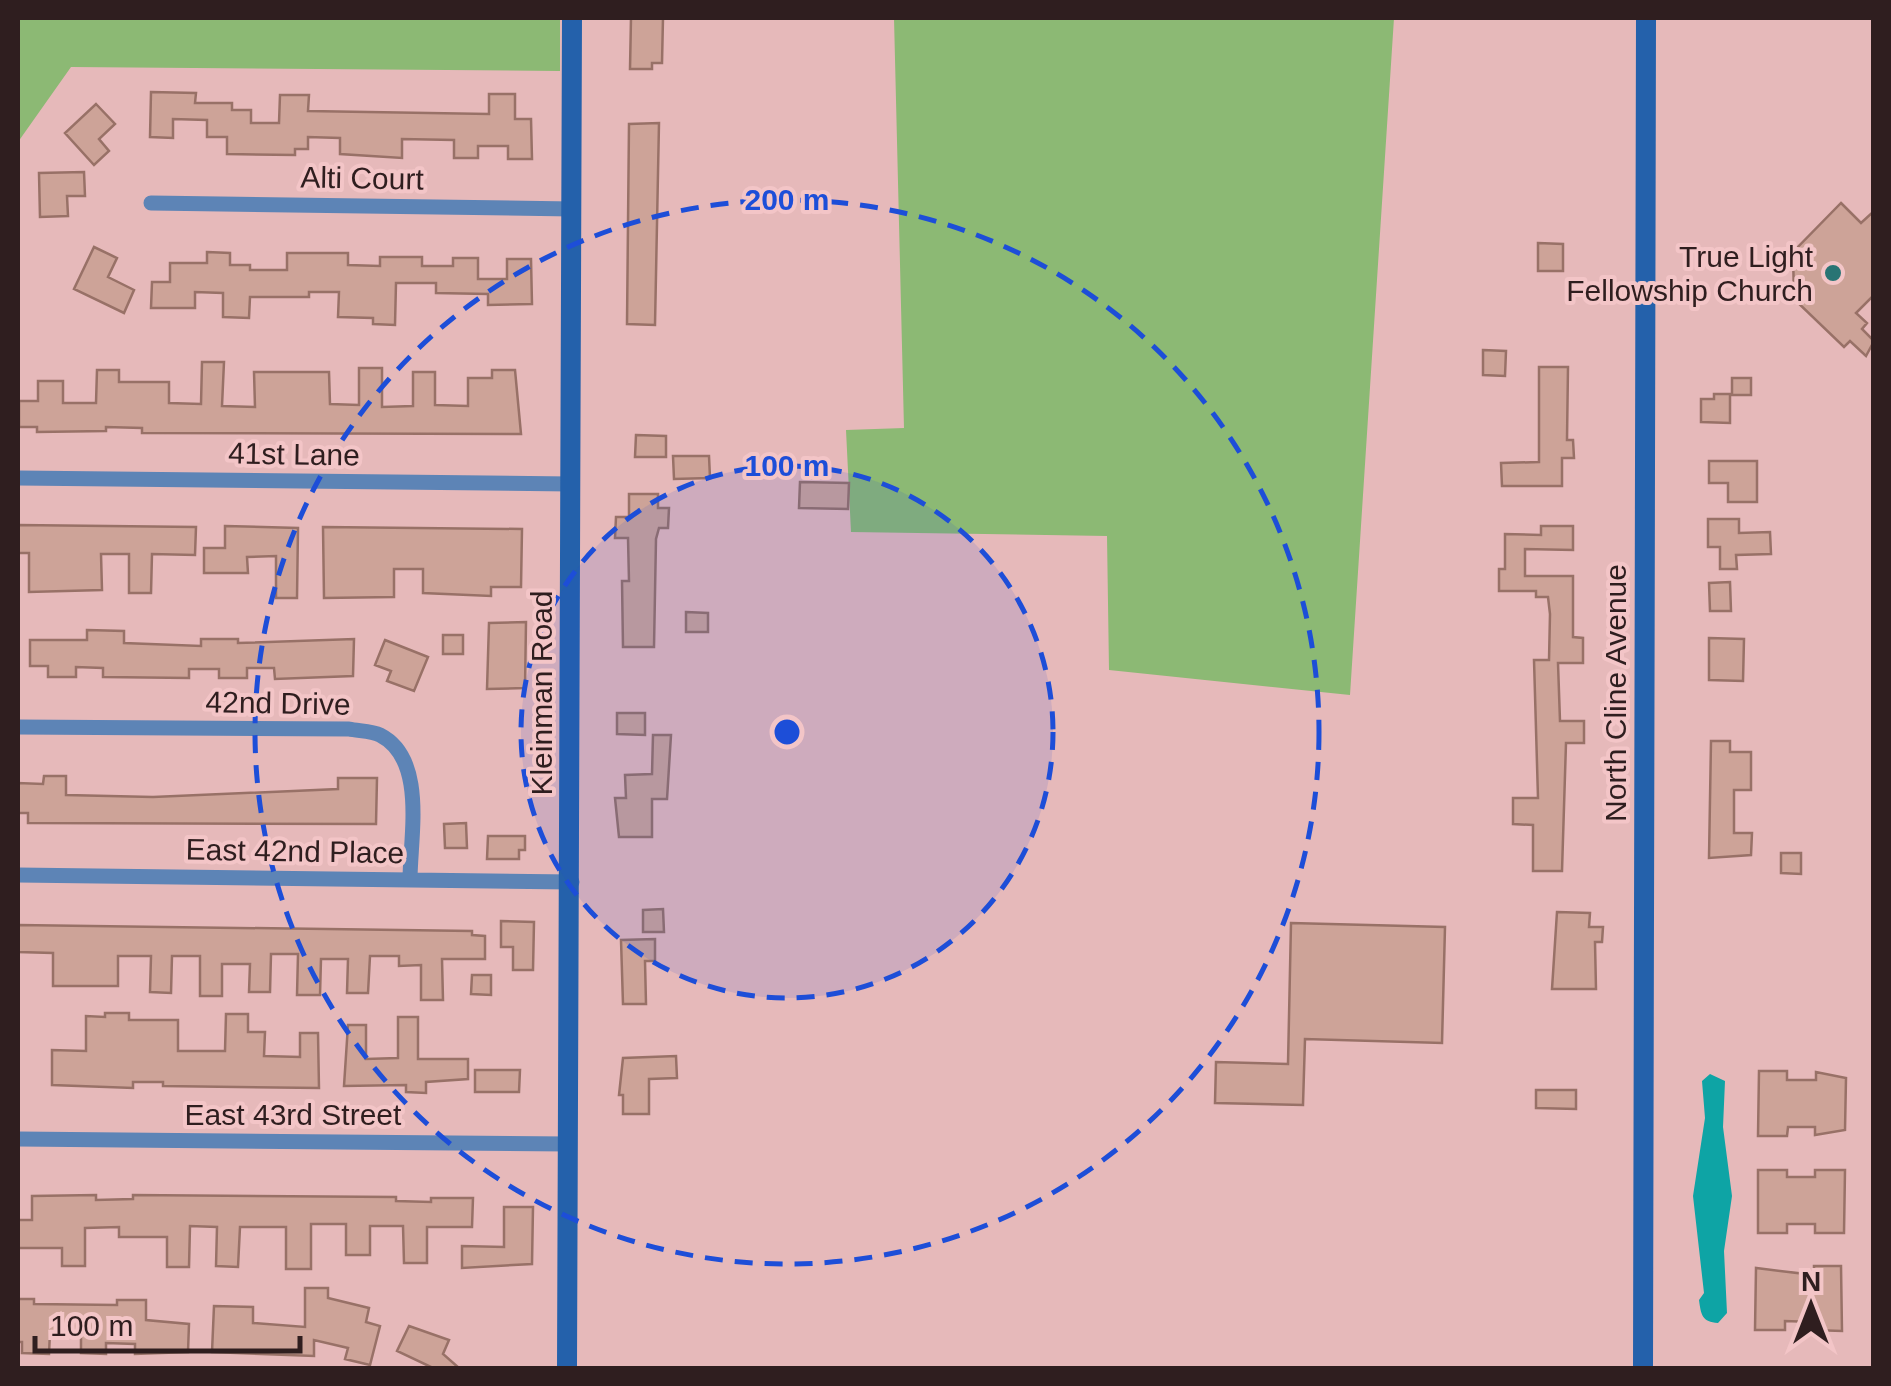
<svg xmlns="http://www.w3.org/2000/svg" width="1891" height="1386" font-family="Helvetica,sans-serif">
	<rect width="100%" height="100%" fill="#e6b9ba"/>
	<path fill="#8cb974" d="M18,18H560V71L71,67L18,142Z
		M894,18H1394L1350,695L1109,670L1107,536L851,532L846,430L904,428Z"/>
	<path fill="#0ea4a5" d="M1710,1074L1725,1081L1723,1127L1732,1196L1724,1251L1727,1313L1718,1323C1702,1322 1701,1315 1699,1300L1704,1293L1693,1196L1705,1118L1702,1081Z"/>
	<path fill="#cda398" stroke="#987167" stroke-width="2.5" d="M631,18H663L662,63H652V69H630Z
		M151,92L196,93L195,103H232V110H251V123H279L280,95H309L308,111L489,114V94H515V119H531L532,159H508V146H478V158H454V140L402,139V158L340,154V138L308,137V149H295V155L227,154V137H207V120L173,119V138L150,137Z
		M96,104L115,124L99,139L109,151L94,165L65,133Z
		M659,123L655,325L627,324L629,124Z
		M84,172L85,196H67L68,216L40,217L39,173Z
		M1841,203L1861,223L1874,211V295L1856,313L1867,323L1862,329L1874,341L1866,356L1850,341L1844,347L1794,299L1793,252Z
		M1538,243L1563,244V271H1538Z
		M94,247L117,258L108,277L134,290L124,313L74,289Z
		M207,252L230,253V265H250V270H287V253H348V265L380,266V257H422V266H453V258H478V279H507V259H531L532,304L488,305V294L436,293V283H396L395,325L373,324V318L338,317L339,292H309V297H250L249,318L223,317V293L195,292V308H151L152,282H170V263H207Z
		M1483,350L1506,351L1505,376L1483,375Z
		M202,362H224L222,406L255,407L254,372H329L330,404L359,405V368H382V407L413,406V372H435V405L468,406V378H492V370H515L521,434L142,433V428L106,427V431L37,432V427H19V401H38V381H63V403H96L97,370H119V382H169V403L201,404Z
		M1539,367H1568L1567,440H1573L1574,458H1562V486H1502L1501,463L1539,462Z
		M1732,378H1751V395H1732Z
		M1714,394H1730V423L1701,422V399H1714Z
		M636,435L666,436V457H635Z
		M673,456H709L710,478L674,479Z
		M1709,461H1757V502H1728V483H1709Z
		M800,482L849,483L848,509L799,508Z
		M629,494H658V508H669L668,528H659L656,539L654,647H623L622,581H629L628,538H615L616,517H629Z
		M1708,519H1739V533L1770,532L1771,554L1736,555L1737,569H1720V547H1708Z
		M18,525L196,527L195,555L152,554L151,593H129V554H101L102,590L29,592V553H18Z
		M225,526L298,528L297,598H276V556L247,557L248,573H204V548H225Z
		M1541,526H1573V550L1525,549V576H1573V637L1583,638V663H1558L1560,721H1584V743H1566L1562,871H1533V825L1513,824V798H1538L1534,660H1549L1550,614L1548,597H1536V591H1499V569H1505V534L1541,535Z
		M323,527L522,529L521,587H491V596L423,593V569H394V597L324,598Z
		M1730,582L1731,611H1710L1709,583Z
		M686,612L708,613V632H686Z
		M526,622L525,688L487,689L489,623Z
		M87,630L124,631V643L201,646V639H238V643L354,639L353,676L275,679L274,668H247V678H219V669H189V678L103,677V668L76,667V677H48V666H30V640H87Z
		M443,635H463V654H443Z
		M1709,638L1744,639L1743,681L1709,680Z
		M385,640L428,657L414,691L387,681L391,671L375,665Z
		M617,713H645V735L617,734Z
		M653,735H671L667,799H652V837H619L615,798H626L625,775L652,774Z
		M1711,741H1730V752H1751V790H1734V833H1752L1751,855L1709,858Z
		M44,776H66V795L153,797L338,789V778H377L376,824L28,823V813H18V783L43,784Z
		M466,823L467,848H445L444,824Z
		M488,836H525V850H519V859H487Z
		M1781,853H1801V874L1781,873Z
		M663,909L664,932H643V910Z
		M1557,912L1590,913L1589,927H1603L1602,942H1595L1596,989H1552Z
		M501,921L534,922L533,970H513V947H501Z
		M1291,923L1445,927L1442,1043L1305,1039L1303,1105L1215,1103L1216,1062L1288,1064Z
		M18,925L472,931V935L485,936V959H442L443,1000H421V965L399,966V956H370L368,993H347L348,959H321L320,995H297L298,954H271L270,992H249L250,964H222V996H200V956H172L171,993L150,992L151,956H118V986H53V953L18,952Z
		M655,939V961H645L646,1004H623L621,940Z
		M472,975H491V995L471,994Z
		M105,1013H129V1020H178V1051H225L226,1014H248V1032H265L264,1056L300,1057V1033H318L319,1088L163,1086V1082H133V1088L52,1085V1050L86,1051V1016L105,1017Z
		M398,1017H418V1059H468V1079L426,1082V1093L406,1092V1085L344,1086L348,1025H366V1059L398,1058Z
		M676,1056L677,1078L649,1079V1114H623V1095H619L623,1058Z
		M475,1070H520L519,1092H475Z
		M1759,1071H1787V1080H1816V1072L1846,1078L1845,1130L1815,1135V1127H1788L1787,1136H1758Z
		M1536,1090H1576V1109L1536,1108Z
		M1758,1170H1787V1177H1815V1170H1845L1844,1233H1815V1224H1787V1233H1758Z
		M96,1195V1200L133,1199V1195L396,1197V1201L431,1202V1198H473L472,1227H427V1263H404L403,1226H370V1255H346V1224H311V1269H286V1227H240L238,1267L216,1266L217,1227L190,1226L189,1267H167V1237H119V1227L85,1228V1266H62V1248H18V1220H32V1196Z
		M504,1207H533L532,1264L462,1268V1246L504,1247Z
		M1814,1266H1841L1842,1331L1813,1330V1322L1785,1321V1330H1755L1756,1268L1814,1275Z
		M305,1288H328V1298L369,1308L366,1322L380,1326L370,1365L345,1359L348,1348L314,1340V1356L212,1352L214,1306L253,1307V1323L305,1327Z
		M18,1299H34V1304L117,1305V1300H146V1320L189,1324L188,1352L135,1354V1344L106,1343V1354L81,1353V1333L50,1332L49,1354L22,1353V1342H18Z
		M409,1326L449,1340L443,1354L459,1368H433L397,1351Z"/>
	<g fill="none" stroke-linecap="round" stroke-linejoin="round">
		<path stroke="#5d84b6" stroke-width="15" d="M151,203L573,209
			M18,478L571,484
			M18,727L349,729C358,731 372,731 380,735C427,759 410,837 410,880
			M18,875L572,882
			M18,1139L568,1144"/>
		<path stroke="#2461ab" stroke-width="20" d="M567,1368L572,18
			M1643,1368L1646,18"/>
	</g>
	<circle cx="787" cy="732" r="266" fill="#1d4ed8" fill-opacity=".12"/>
	<g fill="none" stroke="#1d4ed8" stroke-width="5" stroke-dasharray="18 12">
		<circle cx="787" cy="732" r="266"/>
		<circle cx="787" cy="732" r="532"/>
	</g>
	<circle fill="#297474" stroke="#f3c5c7" stroke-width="4" cx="1833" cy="273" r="10"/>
	<g text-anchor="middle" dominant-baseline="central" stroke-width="8" stroke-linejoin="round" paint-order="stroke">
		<g font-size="30" fill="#2f1e1f" stroke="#f3c5c7">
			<text transform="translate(362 178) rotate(1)">Alti Court</text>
			<text transform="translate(294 454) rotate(1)">41st Lane</text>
			<text transform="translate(541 693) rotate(-90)">Kleinman Road</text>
			<text transform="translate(1615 693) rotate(-90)">North Cline Avenue</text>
			<text transform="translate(278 703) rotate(1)">42nd Drive</text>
			<text transform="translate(295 851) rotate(1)">East 42nd Place</text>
			<text x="293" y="1114">East 43rd Street</text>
		</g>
		<g font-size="30" fill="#2f1e1f" stroke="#f3c5c7" text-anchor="end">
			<text x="1813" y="256">True Light<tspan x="1813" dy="34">Fellowship Church</tspan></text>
		</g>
	</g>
	<circle cx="787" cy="732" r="15" fill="#1d4ed8" stroke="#f3c5c7" stroke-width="5"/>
	<g font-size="30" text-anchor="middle" font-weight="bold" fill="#1d4ed8" stroke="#f3c5c7" stroke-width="8" stroke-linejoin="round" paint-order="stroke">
		<text x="787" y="210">200 m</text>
		<text x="787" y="476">100 m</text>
	</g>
	<rect width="1891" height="1386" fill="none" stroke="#2f1e1f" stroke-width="40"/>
	<g transform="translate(1811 1306)" stroke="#f3c5c7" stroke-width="8" paint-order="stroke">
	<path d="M0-8L18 38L0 25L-18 38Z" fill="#2f1e1f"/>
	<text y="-15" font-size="28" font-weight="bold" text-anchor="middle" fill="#2f1e1f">N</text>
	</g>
	<path d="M35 1336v15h265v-15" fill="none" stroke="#2f1e1f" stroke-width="5"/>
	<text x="50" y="1336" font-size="30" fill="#2f1e1f" stroke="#f3c5c7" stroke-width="8" paint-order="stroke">100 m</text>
</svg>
